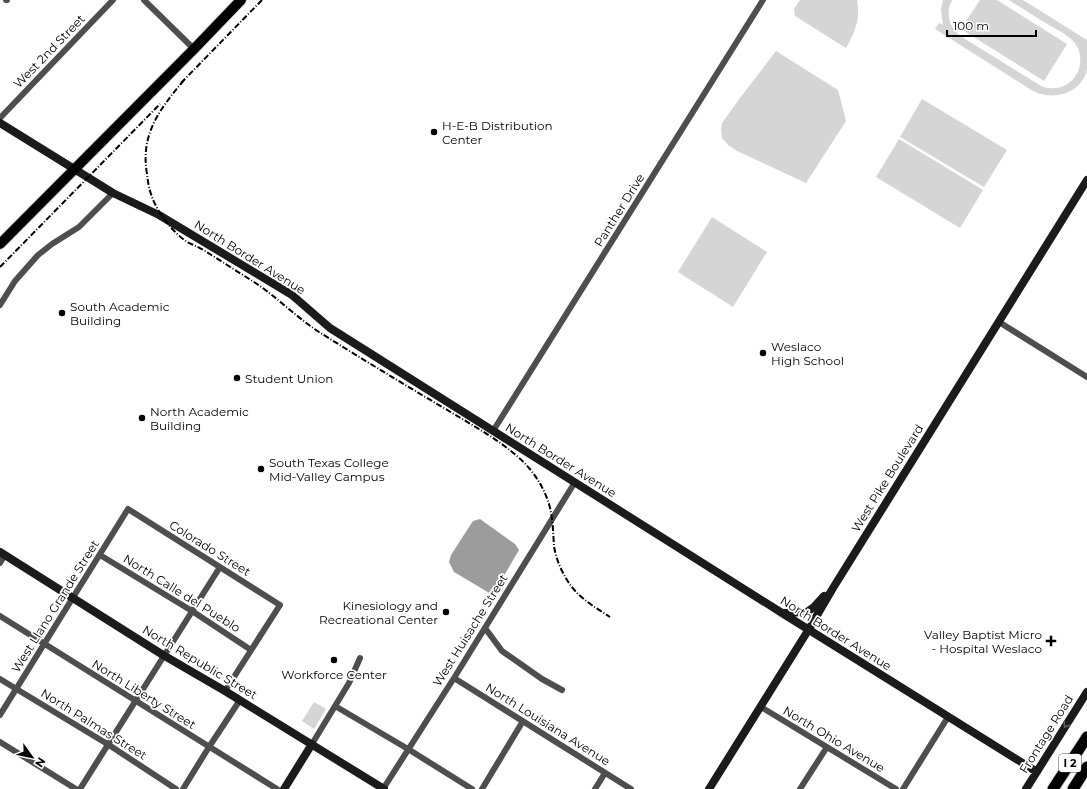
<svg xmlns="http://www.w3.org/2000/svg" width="1087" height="789" font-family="Montserrat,sans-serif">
	<rect width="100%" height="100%" fill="#fff"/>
	<path fill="#d5d5d5" d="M800,0H857C861,18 855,32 846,48L795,16L794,9Z
		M943,0H952C945,14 949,28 962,37L1041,86C1051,90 1062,89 1070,82C1082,72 1084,54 1074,42C1068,35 1059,31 1051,26C1037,18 1023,9 1009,0H1023L1087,40C1087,49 1087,60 1087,70C1081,94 1053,101 1033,91L935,29L939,23L943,25L941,10Z
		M980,0H997L1067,44L1044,81L961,29Z
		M776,51L838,90L846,121L806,183L737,151L728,145L722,138L721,130L722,123L740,98Z
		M922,99L1007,150L984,187L900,137Z
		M899,139L983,190L960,228L876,177Z
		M712,217L767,252L733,307L678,272Z
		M314,702L326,709L314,729L302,721Z"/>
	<path fill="#9c9c9c" d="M480,519L515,544L519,550L495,591L491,594L454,572L449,562L451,555L471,524L473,521Z"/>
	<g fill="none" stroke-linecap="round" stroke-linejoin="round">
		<g stroke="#dbdbdb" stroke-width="12">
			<path id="primary" d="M0,244L194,49L241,0"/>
		</g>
		<g stroke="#dbdbdb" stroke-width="13">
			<path id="highway" d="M1053,789L1087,737
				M1073,789L1087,767"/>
		</g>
		<path stroke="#4e4e4e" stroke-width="6" d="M6,0H7
			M144,0L194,49
			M0,118L113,0
			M0,305L15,281L38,255L52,244L79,227L113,193
			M999,322L1087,377
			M493,431L763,0
			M100,555L192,611L251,650
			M0,563L5,555
			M0,616L277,789
			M485,628L502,651L542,679L562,690
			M454,678L631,789
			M0,679L109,745L176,789
			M335,706L408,749L472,789
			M761,707L896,789
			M0,715L128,509L280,605L225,691
			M0,742L76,789
			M312,744L349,683L360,658
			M80,789L220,567
			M183,789L209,747L240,700
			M383,789L454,678L575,482
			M482,789L523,721
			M595,789L605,773
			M800,789L827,747
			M903,789L948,717"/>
		<path stroke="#1b1b1b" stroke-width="8" d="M0,123L113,193L159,215L292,295L330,328L782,613L1037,772
			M0,552L163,655L225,691L384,789
			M782,613L807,612L814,607L824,596
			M284,789L312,744
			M709,789L809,629L833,588L1087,180
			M1026,789L1087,692"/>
		<use href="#primary" stroke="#000" stroke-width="10"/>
		<use href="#highway" stroke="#000" stroke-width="11"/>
		<path stroke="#000" stroke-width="2" stroke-dasharray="6 2 1 2" stroke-linecap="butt" d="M184,80C160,109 140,134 147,174C148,184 150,194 155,204C162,218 174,233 187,242C193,245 199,247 205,251C221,261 238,272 254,282C277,297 296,317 319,332C362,359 405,385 449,411C472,425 496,438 517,456C532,469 543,485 549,504C553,518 553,532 554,546C556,560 563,575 571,586C581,599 596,608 610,617
			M181,83L262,0
			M0,267L160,104"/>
	</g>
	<defs><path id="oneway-chevron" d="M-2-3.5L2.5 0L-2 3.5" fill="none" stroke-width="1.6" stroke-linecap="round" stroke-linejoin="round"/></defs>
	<use stroke="#5f5f5f" href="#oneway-chevron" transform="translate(1066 725) rotate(122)"/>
	<g fill="#000" stroke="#fff" stroke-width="1.5">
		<circle cx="434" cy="132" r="4"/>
		<circle cx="62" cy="313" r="4"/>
		<circle cx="763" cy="353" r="4"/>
		<circle cx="237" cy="378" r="4"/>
		<circle cx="142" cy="418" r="4"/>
		<circle cx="261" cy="469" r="4"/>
		<circle cx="446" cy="612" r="4"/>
		<path d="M1049 635h4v4h4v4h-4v4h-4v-4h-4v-4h4z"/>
		<circle cx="334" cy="660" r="4"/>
	</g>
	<g text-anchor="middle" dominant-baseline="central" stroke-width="3.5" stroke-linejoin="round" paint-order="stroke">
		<rect fill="#fff" stroke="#4c4c4c" stroke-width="1" x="1059" y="754" width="22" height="18" rx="3"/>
		<g font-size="11" font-weight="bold" fill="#000">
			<text x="1070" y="763">I 2</text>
		</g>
		<g font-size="12" fill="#000" stroke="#fff">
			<text transform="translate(49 51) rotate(-46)">West 2nd Street</text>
			<text transform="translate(619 210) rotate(-58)">Panther Drive</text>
			<text transform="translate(250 257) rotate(32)">North Border Avenue</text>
			<text transform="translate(561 460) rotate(32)">North Border Avenue</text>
			<text transform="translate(887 478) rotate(-58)">West Pike Boulevard</text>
			<text transform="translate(210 548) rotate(32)">Colorado Street</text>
			<text transform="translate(182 593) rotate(32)">North Calle del Pueblo</text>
			<text transform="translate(55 606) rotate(-58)">West Llano Grande Street</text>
			<text transform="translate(470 630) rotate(-58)">West Huisache Street</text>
			<text transform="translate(836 633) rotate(32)">North Border Avenue</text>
			<text transform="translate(200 662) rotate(31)">North Republic Street</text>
			<text transform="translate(144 694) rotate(32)">North Liberty Street</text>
			<text transform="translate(94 724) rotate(32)">North Palmas Street</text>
			<text transform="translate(548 724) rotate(32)">North Louisiana Avenue</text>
			<text transform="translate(1046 734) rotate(-58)">Frontage Road</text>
			<text transform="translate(834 739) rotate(31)">North Ohio Avenue</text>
		</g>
		<g font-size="12" fill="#000" stroke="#fff" text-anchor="start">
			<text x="442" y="125">H-E-B Distribution<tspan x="442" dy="14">Center</tspan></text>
			<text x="70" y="306">South Academic<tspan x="70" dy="14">Building</tspan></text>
			<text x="771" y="346">Weslaco<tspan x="771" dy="14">High School</tspan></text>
			<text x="245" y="378">Student Union</text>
			<text x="150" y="411">North Academic<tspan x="150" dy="14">Building</tspan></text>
			<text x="269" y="462">South Texas College<tspan x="269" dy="14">Mid-Valley Campus</tspan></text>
			<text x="438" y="605" text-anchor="end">Kinesiology and<tspan x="438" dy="14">Recreational Center</tspan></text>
			<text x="1042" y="634" text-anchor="end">Valley Baptist Micro<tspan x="1042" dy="14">- Hospital Weslaco</tspan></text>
			<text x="334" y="674" text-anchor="middle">Workforce Center</text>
		</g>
	</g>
	<g transform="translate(32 757) rotate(123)" stroke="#ffffff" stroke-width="3" paint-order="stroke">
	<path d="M0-3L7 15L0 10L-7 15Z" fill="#000000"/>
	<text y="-6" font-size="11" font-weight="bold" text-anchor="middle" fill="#000000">N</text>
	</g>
	<path d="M947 30v6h89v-6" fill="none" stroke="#000000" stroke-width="2"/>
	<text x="953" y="30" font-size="12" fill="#000000" stroke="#ffffff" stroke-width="3" paint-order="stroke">100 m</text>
</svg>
